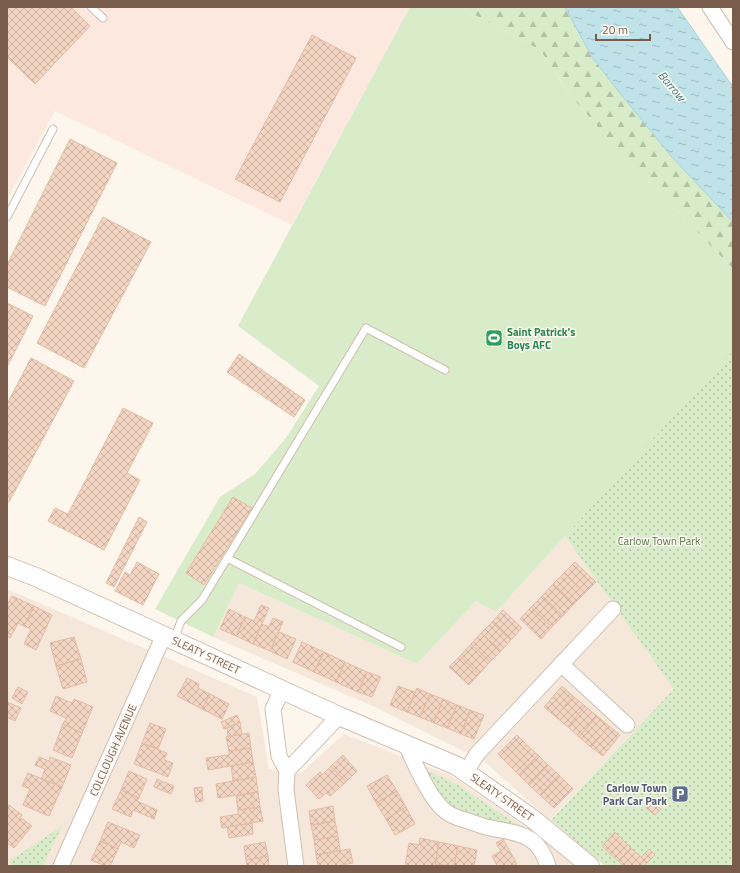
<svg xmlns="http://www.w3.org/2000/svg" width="740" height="873" font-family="'Titillium Web',sans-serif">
	<defs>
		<pattern id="green-dots" width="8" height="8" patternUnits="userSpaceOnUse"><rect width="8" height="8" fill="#d8ecc9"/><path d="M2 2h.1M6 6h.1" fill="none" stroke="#b4c2a5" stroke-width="1.8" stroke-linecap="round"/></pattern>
		<pattern id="forest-firs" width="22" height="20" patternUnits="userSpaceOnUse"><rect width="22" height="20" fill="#d8ecc9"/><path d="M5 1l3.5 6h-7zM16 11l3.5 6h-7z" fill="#b4c2a5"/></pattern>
		<pattern id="water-ripples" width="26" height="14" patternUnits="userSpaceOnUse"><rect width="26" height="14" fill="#bfe3e8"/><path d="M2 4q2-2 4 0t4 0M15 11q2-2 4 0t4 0" fill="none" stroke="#a0bbbe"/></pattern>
		<pattern id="building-cross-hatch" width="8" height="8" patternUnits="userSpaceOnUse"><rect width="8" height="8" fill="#f3d5c3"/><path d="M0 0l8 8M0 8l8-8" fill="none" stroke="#cab0a1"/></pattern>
	</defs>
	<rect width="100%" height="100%" fill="#fdf6ec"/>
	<path fill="#f5e8da" d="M565,536L675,689L550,820L485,762L375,707L213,637L239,583L417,664L476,601L496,612Z
		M7,589L257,697L269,769L301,773L344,734L454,777L581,866H7Z"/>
	<path fill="#fde8e0" d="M7,7H410L292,225L55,111L7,199Z"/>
	<path fill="url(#green-dots)" d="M733,349V866H605L551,820L674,689L565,536Z
		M425,769L458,785L523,828C495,823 459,820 440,796C434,788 430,778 425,769Z
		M62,826L43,866H15L8,862Z"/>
	<path fill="url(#forest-firs)" d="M460,7H565L592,57L615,87L671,156L733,222V269L616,148L570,95L540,50Z"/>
	<path fill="#d8ecc9" d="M410,7H460L540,50L570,95L616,148L733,269V351L496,612L476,601L417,664L239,583L213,637L155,609L220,497L255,474L286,438L319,386L238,326Z"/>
	<path fill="url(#water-ripples)" stroke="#a5d3da" d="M565,7L678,8L733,87V222L671,156L615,87L592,57Z"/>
	<path fill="url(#building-cross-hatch)" stroke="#e6bba3" d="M7,7H71L90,26L35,84L7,57Z
		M312,35L356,58L280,202L235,179Z
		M70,139L117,163L45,306L7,287V265Z
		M103,217L151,242L84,368L37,343Z
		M7,303L33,316L7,367Z
		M239,354L305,400L294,417L227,372Z
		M31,358L74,381L9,502L7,501V404Z
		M123,408L153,423L127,473L140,480L104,550L48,521L55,508L68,514Z
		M233,497L252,508L204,585L186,573Z
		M139,517L147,522L114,587L106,583Z
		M137,562L159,574L143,605L115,591L125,572L130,575Z
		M575,562L596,582L585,593L564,573Z
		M564,573L585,593L574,604L553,584Z
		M553,584L574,604L563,616L542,596Z
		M12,596L34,606L24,626L18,623L10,638L7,636V605Z
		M542,596L563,616L552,627L531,607Z
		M261,605L269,608L253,644L236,636L245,617L254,621Z
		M34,606L52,615L36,650L24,644L31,629L24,626Z
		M531,607L552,627L541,639L520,619Z
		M229,609L245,617L236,636L220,629Z
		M503,610L522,628L511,640L492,622Z
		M273,618L283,622L270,651L253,644L262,624L269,627Z
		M492,622L511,640L501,651L481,633Z
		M279,632L296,639L287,659L270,651Z
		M481,633L501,651L490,662L471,644Z
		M74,637L81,659L56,666L50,643Z
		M302,642L324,652L314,672L293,662Z
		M471,644L490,662L479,674L460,656Z
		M324,652L345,662L336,682L314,672Z
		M460,656L479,674L469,685L449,667Z
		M81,659L87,682L63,689L56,666Z
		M345,662L367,672L358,692L336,682Z
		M367,672L381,677L372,697L358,692Z
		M187,678L199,684L198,688L210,694L202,709L177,696Z
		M398,686L415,692L407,712L390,705Z
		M562,686L573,696L556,717L544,707Z
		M18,687L28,692L22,704L12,698Z
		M417,688L430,694L420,717L407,712Z
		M210,694L229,704L222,719L202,709Z
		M430,694L443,699L434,723L420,717Z
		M56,696L72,703L74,699L93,707L82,733L63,724L66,718L50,711Z
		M573,696L585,706L568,727L556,717Z
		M443,699L457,705L447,728L434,723Z
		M7,702L21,708L15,721L7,717Z
		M457,705L470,710L461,734L447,728Z
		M585,706L597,716L579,737L568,727Z
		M470,710L484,715L474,739L461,734Z
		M237,715L240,722L224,729L221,722Z
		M597,716L609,726L591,747L579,737Z
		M240,722L242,734L228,736L227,728Z
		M150,723L166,729L158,749L142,743Z
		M63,724L82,733L72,758L53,750Z
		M609,726L620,735L603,756L591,747Z
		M249,733L251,748L229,751L226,737Z
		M517,735L527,745L508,764L498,754Z
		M142,743L167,753L164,760L173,763L168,777L134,764Z
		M527,745L538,755L519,775L508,764Z
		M251,748L253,762L208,770L206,758L229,755V751Z
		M343,755L357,771L346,782L331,766Z
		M538,755L548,765L529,785L519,775Z
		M39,757L49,761L50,757L71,765L62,787L41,779L45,769L35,765Z
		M253,762L256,777L233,781L231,766Z
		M548,765L559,775L540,795L529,785Z
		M331,766L346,782L330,796L326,793L319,799L306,785L320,772L322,775Z
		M129,771L147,779L139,798L121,790Z
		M28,773L62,787L49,816L23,805L30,789L22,786Z
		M387,775L397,791L376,803L367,786Z
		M559,775L573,789L554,808L540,795Z
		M256,777L258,792L218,798L216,784Z
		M157,779L174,786L171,794L154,787Z
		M202,787L203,801L196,802L194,788Z
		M121,790L139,798L137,801L157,810L154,819L133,810L131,817L112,809Z
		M397,791L406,807L386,819L376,803Z
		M258,792L260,807L238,810L236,796Z
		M652,801L661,809L655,815L646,808Z
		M9,805L22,815L20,817L32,826L14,848L7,843V807Z
		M333,806L335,821L311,825L309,811Z
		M260,807L263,821L222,828L220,817L238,814V810Z
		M406,807L415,824L395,835L386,819Z
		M335,821L338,836L314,840L311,825Z
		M108,822L140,835L134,848L121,842L118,849L100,841Z
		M252,823L253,834L229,838L227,827Z
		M615,832L631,848L618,861L602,846Z
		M338,836L340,850L316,855L314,840Z
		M420,838L439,842L435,866H405L409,843L419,845Z
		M503,839L517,864L512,866H497L492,856L501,851L496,843Z
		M100,841L118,849L110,866H105L91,860Z
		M265,842L268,856L246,860L244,846Z
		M439,842L458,846L454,866L435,864Z
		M458,846L477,850L474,866H454Z
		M631,848L641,857L649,849L655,855L644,866H623L618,861Z
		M350,849L353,863L337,866H318L316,855Z
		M268,856L269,866H247L246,860Z"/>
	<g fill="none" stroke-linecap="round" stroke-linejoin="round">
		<g stroke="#d1beb0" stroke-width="9">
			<path id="service" d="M91,7L103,18
				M7,217L53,129
				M227,558L401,647
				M174,640L181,621L202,600L366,328L445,370"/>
		</g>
		<g stroke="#d1beb0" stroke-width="17">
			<path id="minor" d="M710,7L733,42
				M561,664L627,725
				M282,690L273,709L279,756L287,771
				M405,743C415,763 427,794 443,809C449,815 457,818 465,820C472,822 479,825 486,827C516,834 537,831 548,866
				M466,772L477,754L613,609
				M61,866L164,635
				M296,866L286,790L287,771L339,716"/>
		</g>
		<g stroke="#d1beb0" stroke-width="20">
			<path id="tertiary" d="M7,566L36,577L339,716L457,766L533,819L590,866"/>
		</g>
		<use href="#service" stroke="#fff" stroke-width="7"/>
		<use href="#minor" stroke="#fff" stroke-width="15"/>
		<use href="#tertiary" stroke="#fff" stroke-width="18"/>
	</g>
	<defs>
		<g id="stadium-square" transform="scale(0.9)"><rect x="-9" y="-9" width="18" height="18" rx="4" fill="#2e9e5b" stroke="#fffaf3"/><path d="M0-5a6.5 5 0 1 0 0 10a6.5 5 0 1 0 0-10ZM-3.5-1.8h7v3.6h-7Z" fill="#fff"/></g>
		<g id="parking-square" transform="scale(0.9)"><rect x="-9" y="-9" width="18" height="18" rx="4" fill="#5c6f8a" stroke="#fffaf3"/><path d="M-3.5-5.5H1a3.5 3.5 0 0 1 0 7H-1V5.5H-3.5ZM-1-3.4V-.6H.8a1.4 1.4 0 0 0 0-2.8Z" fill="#fff"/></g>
	</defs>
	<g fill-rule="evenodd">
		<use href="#stadium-square" x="494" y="338"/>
		<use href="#parking-square" x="680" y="794"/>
	</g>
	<g text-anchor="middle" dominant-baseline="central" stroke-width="3" stroke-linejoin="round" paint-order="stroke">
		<g font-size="11" font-weight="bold" fill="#27864d" stroke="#fffaf3" text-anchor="start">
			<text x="507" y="332">Saint Patrick's<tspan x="507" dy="13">Boys AFC</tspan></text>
		</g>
		<g font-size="11" fill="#537a41" stroke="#fffaf3">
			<text x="659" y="541">Carlow Town Park</text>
		</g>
		<g font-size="11" fill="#7a5c4d" stroke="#fffaf3">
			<text transform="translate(206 655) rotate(25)">SLEATY STREET</text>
			<text transform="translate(113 750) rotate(-66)">COLCLOUGH AVENUE</text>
			<text transform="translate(502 797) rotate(35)">SLEATY STREET</text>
		</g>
		<g font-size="11" font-weight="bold" fill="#4e5e75" stroke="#fffaf3" text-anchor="end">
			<text x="667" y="788">Carlow Town<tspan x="667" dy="13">Park Car Park</tspan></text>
		</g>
		<g font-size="12" font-style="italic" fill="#437c86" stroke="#fffaf3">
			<text transform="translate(672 86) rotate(50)">Barrow</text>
		</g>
	</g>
	<rect width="740" height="873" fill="none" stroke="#7a5c4d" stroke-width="16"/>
	<path d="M596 34v6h54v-6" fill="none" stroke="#7a5c4d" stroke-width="2"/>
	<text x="602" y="34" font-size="12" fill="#7a5c4d" stroke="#fffaf3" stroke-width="3" paint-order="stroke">20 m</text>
</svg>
